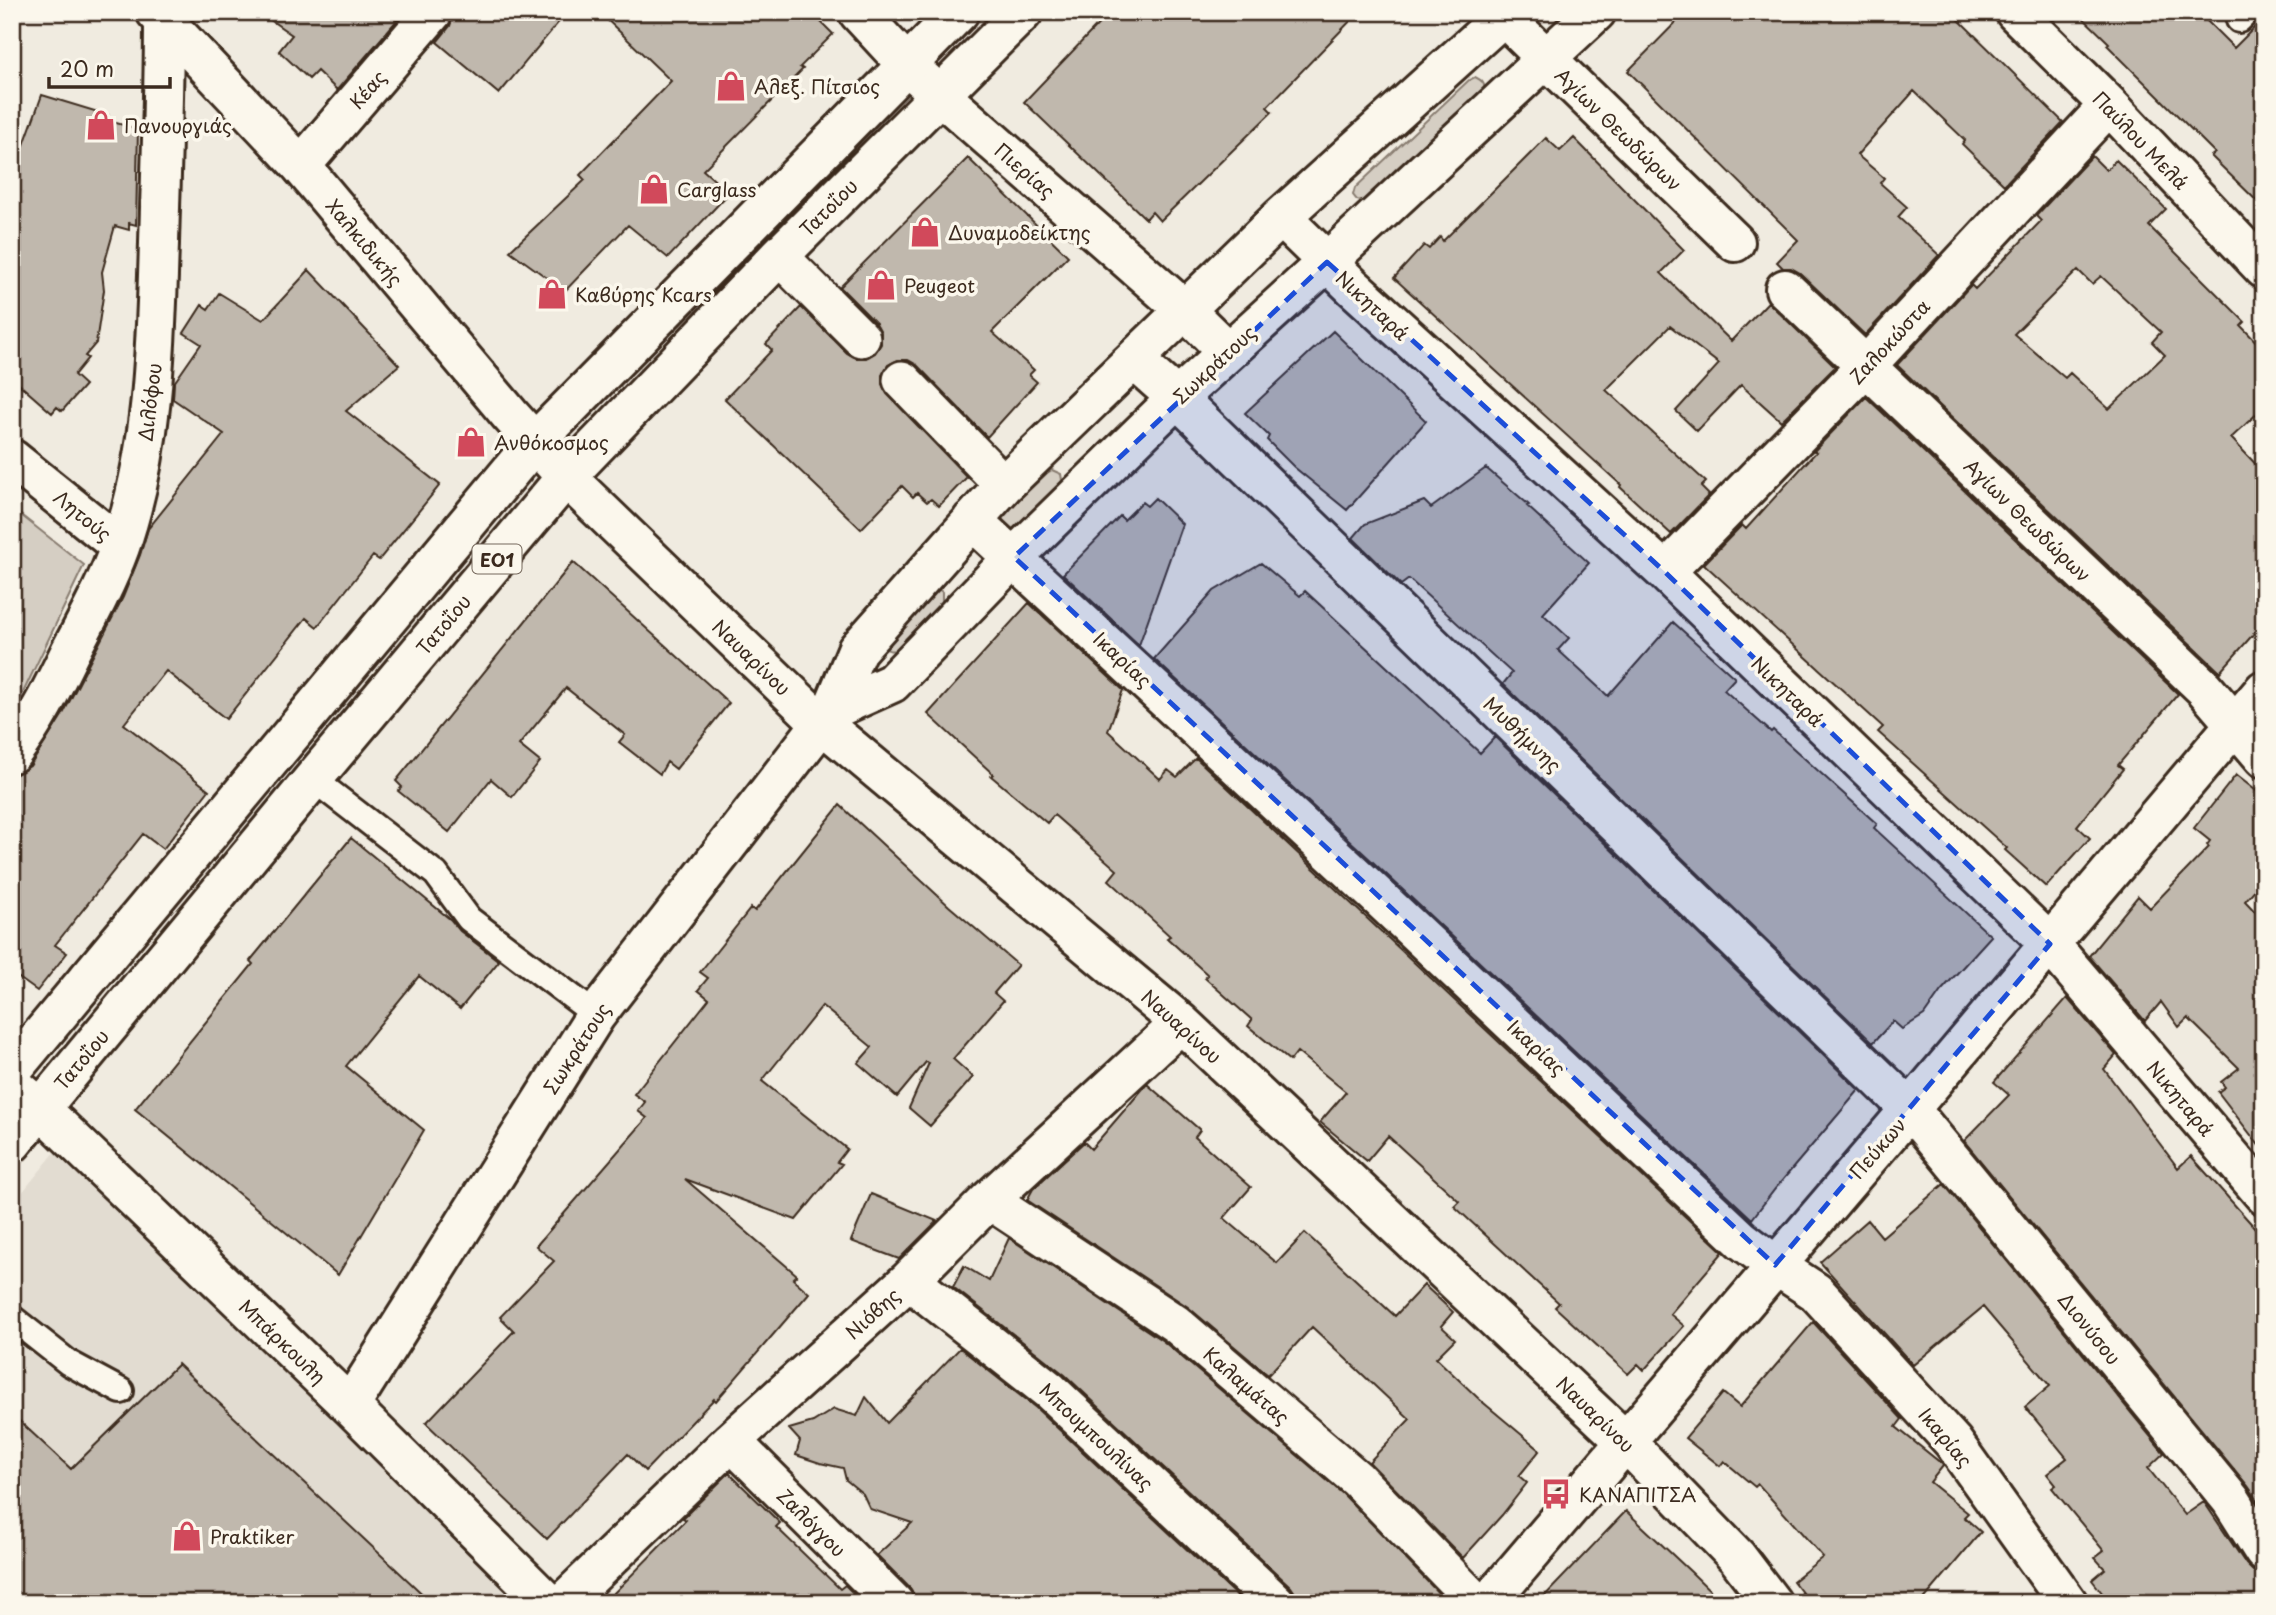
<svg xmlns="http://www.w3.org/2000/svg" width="2276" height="1615" font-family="'Playpen Sans',sans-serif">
	<rect width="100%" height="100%" fill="#f0ebe0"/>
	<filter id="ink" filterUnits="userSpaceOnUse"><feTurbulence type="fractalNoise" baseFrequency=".0143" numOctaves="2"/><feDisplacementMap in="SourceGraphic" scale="14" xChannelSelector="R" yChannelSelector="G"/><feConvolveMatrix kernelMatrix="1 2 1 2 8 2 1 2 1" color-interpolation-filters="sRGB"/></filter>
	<g filter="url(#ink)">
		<path fill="#e2dcd1" d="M60,1146L507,1588L493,1603H12V1205Z"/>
		<path fill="#d5cec3" stroke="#887c70" stroke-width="2" d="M1475,77C1481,80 1486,83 1484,91L1365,202L1357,200L1353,195L1355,188L1469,80Z
			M1052,470L1061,474L1062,480L1060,486L1014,531L1011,532L999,525L1000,518L1047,473Z
			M12,508L84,565L20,699L12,709Z
			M937,588L942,592V602L896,650C891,651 888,651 883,647Z"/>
		<path fill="#c0b8ad" stroke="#3b2a1e" stroke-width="2" fill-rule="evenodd" d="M259,12H404L337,90L317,71L309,79L279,51L292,35Z
			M454,12H567L499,94L437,42L450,26Z
			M599,12H811L833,34L800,67L803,69L703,170L729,193L668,258L628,225L565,291L510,251L585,180L580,175L671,81Z
			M1110,12H1359L1267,107L1272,112L1160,221L1152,212L1146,219L1024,102Z
			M1686,12H1951L2063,122L2004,185L1962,144L1965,140L1914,91L1857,155L1884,178L1880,183L1907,207L1898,217L1939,255L1865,335L1800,273L1791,268H1783L1777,262L1798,240L1628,71Z
			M2077,12H2198L2234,48L2264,18V208L2211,156L2215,153L2107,45L2109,43Z
			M42,95L108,115L105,120L138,129L136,225L129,223V230L115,226L102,272L104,290L96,343L85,356L88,358L74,375L85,385L62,411L57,407L52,413L12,378V178Z
			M1546,138L1560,151L1574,138L1684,250L1661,273L1731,341L1768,302L1835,367L1781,421L1741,385L1697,431L1676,411L1719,364L1670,326L1606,390L1706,482L1701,487L1709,495L1671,534L1620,487L1621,485L1394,278L1424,245L1429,249L1440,237L1443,241Z
			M2092,156L2106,170L2116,160L2166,209L2149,226L2245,322L2241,326L2264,350V407L2231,438L2264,473V622L2220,672L1897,365L1971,285L1975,289L2041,221L2036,216ZM2078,270L2092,284L2101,276L2161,332L2152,342L2165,355L2109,409L2070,373L2065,378L2014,334Z
			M968,158L1068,256L992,332L1034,370L1029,375L1037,382L987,437L917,365L908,360H898L888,365L882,375V384L887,394L967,477L939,506L931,499L927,502L917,493L913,497L902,486L861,529L725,399L772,350L766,344L801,307L847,353L856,358H866L875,353L881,344V332L876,323L840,287Z
			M309,270L399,365L346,411L440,485L379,560L373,556L317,627L306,618L226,719L166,671L124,724L209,790L163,849L143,834L55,945L67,953L37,991L12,973V777L30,766L63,714L123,597L140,555L148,529L224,434L173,399L174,383L201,344L184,333L202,305L208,309L219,293L263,320Z
			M1333,331L1426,421L1347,510L1294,467L1267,440L1269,436L1245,413Z
			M1866,397L2178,694L2118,765L2123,769L2077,826L2090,838L2046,887L2005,850L2007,848L1878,732L1883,727L1704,564L1742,525L1746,529L1816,452L1814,451Z
			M1486,468L1529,505L1527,506L1589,563L1543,614L1569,638L1558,650L1608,696L1673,622L1735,678L1724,690L1771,732L1773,730L1877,824L1874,828L1991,936L1941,991L1924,1015L1902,1029L1893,1021L1873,1043L1503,684L1512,673L1409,579L1401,585L1353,538L1365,524L1424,501L1431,508Z
			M1155,498L1182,524L1139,645L1063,574L1120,516L1124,520L1142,502L1147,506Z
			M573,562L729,703L676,769L667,762L660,774L619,742L625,735L566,688L519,745L540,762L512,797L491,779L449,832L398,791L402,787L396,781Z
			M1261,563L1300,596L1305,591L1480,753L1495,737L1859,1090L1775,1189L1752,1219L1387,875L1154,659L1214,591Z
			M1029,603L1123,690L1108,731L1160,779L1168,770L1177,777L1196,758L1723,1252L1670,1314L1684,1326L1644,1370L1638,1364L1628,1374L1555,1307L1559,1303L1454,1206L1459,1201L1388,1136L1367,1161L1320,1122L1346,1092L1297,1052L1290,1061L1248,1026L1252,1020L1205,978L1208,975L1167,938L1170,936L1109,880L1117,870L1054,815L1047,823L991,776L993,774L928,714Z
			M2236,775L2264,797V879L2245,901L2264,921V1152L2218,1092L2225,1087L2221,1082L2239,1068L2188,1018L2179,1027L2161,1002L2145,1021L2089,956L2138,896L2150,908L2209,847L2207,845L2210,841L2194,828Z
			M840,805L949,906L1018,965L994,993L1003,1001L953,1059L973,1077L930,1126L909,1108L929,1063L926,1062L897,1097L858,1063L872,1047L822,1006L762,1081L847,1149L837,1162L842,1164L796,1220L685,1179L797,1275L793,1279L809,1293L716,1401L714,1399L645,1471L628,1454L547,1539L426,1423L514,1331L500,1317L554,1261L536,1246L647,1118L638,1111L645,1102L634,1094L709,999L698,990L708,978L700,972L751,908L755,911Z
			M351,838L451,920L460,931L499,961L460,1009L419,976L346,1066L424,1130L338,1275L135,1109L253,964L250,961Z
			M2067,998L2116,1055L2104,1069L2178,1168L2191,1156L2264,1238V1509L2248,1486L1964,1141L2009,1095L1994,1082Z
			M1147,1084L1200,1130L1195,1137L1251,1187L1224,1218L1277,1263L1305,1233L1395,1316L1424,1285L1453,1312L1441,1326L1455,1339L1436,1358L1479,1399L1540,1450L1519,1476L1527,1483L1502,1515L1463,1558L1369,1462L1410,1419L1312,1327L1268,1375L1188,1307L1027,1200L1033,1189L1084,1142L1091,1149Z
			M1944,1184L2164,1453L2148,1468L2185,1515L2204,1502L2246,1564L2253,1571L2261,1573L2264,1577V1603H2110L2092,1580L2105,1569L2095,1558L2104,1551L2052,1488L2056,1485L2047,1474L2067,1458L2025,1407L2050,1386L1983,1307L1913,1365L1820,1262L1868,1220L1882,1237Z
			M871,1194L937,1221L899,1259L851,1241Z
			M1009,1238L1163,1341L1343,1494L1448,1603H1297V1596L1291,1587L1065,1375L953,1287L964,1266L989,1281Z
			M1813,1322L1902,1419L1896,1427L1942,1464L1943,1466L1930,1482L1968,1513L1964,1517L1981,1532L1921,1603H1810L1793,1581L1823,1557L1758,1484L1755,1487L1724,1461L1720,1466L1685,1438L1723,1393L1740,1407Z
			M960,1348L1036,1408L1244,1603H915V1597L909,1587L877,1555L912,1523L870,1509L863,1494L846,1480L843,1468L820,1463L796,1455L800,1441L789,1429L813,1422L834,1409L857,1416L866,1397L887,1423Z
			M178,1364L201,1386L432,1603H12V1414L71,1469Z
			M729,1473L780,1523L776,1527L840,1589L845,1585L863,1603H604L686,1520L683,1518Z
			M1626,1511L1691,1572L1723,1603H1538Z"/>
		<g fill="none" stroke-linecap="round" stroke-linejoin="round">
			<g stroke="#3b2a1e" stroke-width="30">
				<path id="service" d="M2239,20L2247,12
					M313,779L436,874L469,919L596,1015
					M12,1318L69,1363L121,1391"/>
			</g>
			<g stroke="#3b2a1e" stroke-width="42">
				<path id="pedestrian" d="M779,256L861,338
					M902,380L1004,485
					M989,1200L1176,1324L1357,1479L1477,1603"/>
			</g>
			<g stroke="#3b2a1e" stroke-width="44">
				<path id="minor" d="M156,12L301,166L510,415L566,477L821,723L1181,1023L1625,1441L1737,1557L1772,1603
					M858,12L907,65L940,95L1186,311L1227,351
					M2015,12L2109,105L2264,269
					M1503,16L1735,242
					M301,166L433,12
					M1281,217L1353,287L1665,572L2050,944L2264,1195
					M1785,289L2204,688L2264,758
					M1134,360L1177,398L1910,1109L2231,1500L2264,1552
					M12,459L120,546
					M972,520L1372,891L1742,1240L1775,1265L1816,1292L1953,1442L2068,1603
					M1665,572L1866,366L2109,105
					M832,710L892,683L1014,557L1177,398L1327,262L1596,12
					M12,753C36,722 53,687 70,652C88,618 107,583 120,547C154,450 156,344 159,243C161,169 164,95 164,21L166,12
					M12,1084L40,1108L350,1406L548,1603
					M909,1280L1050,1391L1276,1603
					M350,1406L596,1015L832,710L857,650L1004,485L1281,217L1508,12
					M731,1441L894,1603
					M563,1603L731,1441L909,1280L989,1200L1181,1023
					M1488,1603L1910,1109L2264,690"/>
			</g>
			<g stroke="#3b2a1e" stroke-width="44">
				<path id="primary" d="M12,1070L534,443L959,12
					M12,1143L313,779L566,477L779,256L1023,12"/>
			</g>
			<use href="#service" stroke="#fbf7ec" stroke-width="24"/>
			<use href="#pedestrian" stroke="#fbf7ec" stroke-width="37"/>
			<use href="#minor" stroke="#fbf7ec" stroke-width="38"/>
			<use href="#primary" stroke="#fbf7ec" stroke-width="38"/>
		</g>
	</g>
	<path fill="#1d4ed8" fill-opacity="0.2" stroke="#1d4ed8" stroke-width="5" stroke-dasharray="14 9" stroke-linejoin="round" d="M1327,262L1665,572L2050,944L1775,1265L1014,557Z"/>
	<defs>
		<g id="shop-bare" transform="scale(2.415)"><path d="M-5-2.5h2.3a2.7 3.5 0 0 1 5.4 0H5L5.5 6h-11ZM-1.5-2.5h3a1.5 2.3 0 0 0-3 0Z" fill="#d1495b" stroke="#fbf7ec" stroke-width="2.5" paint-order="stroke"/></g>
		<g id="bus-bare" transform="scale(2.415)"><path d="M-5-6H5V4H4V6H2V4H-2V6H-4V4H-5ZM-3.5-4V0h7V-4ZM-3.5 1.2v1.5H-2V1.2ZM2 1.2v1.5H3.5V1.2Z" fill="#d1495b" stroke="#fbf7ec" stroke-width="2.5" paint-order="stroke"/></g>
	</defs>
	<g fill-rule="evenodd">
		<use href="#shop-bare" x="731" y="86"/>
		<use href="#shop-bare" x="101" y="125"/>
		<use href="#shop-bare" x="654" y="189"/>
		<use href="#shop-bare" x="925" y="232"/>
		<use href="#shop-bare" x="881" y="285"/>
		<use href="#shop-bare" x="552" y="294"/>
		<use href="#shop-bare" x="471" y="442"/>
		<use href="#bus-bare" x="1556" y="1494"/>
		<use href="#shop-bare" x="187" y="1536"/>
	</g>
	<g text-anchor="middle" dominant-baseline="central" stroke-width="7" stroke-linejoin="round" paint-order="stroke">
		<rect fill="#fbf7ec" stroke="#75685c" stroke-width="2" x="472.5" y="544.5" width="49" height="29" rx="5"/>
		<g font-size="18" font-weight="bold" fill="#3b2a1e">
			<text x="497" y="559">ΕΟ1</text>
		</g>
		<g font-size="19" fill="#3b2a1e" stroke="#fbf7ec" text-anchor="start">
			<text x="754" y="86">Αλεξ. Πίτσιος</text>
			<text x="124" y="125">Πανουργιάς</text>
			<text x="677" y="189">Carglass</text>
			<text x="948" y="232">Δυναμοδείκτης</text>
			<text x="904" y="285">Peugeot</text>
			<text x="575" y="294">Καβύρης Kcars</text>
			<text x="494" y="442">Ανθόκοσμος</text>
			<text x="1579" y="1494">ΚΑΝΑΠΙΤΣΑ</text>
			<text x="210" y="1536">Praktiker</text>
		</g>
		<g font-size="19" fill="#3b2a1e" stroke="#fbf7ec">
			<text transform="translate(367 89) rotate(-49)">Κέας</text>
			<text transform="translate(1619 129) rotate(44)">Αγίων Θεωδώρων</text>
			<text transform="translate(2141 140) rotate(46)">Παύλου Μελά</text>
			<text transform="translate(1025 170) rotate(41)">Πιερίας</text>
			<text transform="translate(828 207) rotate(-45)">Τατοΐου</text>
			<text transform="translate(365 242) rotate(50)">Χαλκιδικής</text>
			<text transform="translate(1373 305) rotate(43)">Νικηταρά</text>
			<text transform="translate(1889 341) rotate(-47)">Ζαλοκώστα</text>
			<text transform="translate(1214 364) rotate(-43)">Σωκράτους</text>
			<text transform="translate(149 402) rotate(-83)">Διλόφου</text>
			<text transform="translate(83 515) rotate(39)">Λητούς</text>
			<text transform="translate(2028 520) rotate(44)">Αγίων Θεωδώρων</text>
			<text transform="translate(443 624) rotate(-50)">Τατοΐου</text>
			<text transform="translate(752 657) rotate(44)">Ναυαρίνου</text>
			<text transform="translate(1123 659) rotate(43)">Ικαρίας</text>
			<text transform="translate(1788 691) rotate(44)">Νικηταρά</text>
			<text transform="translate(1523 734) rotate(44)">Μυθήμνης</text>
			<text transform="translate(1182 1026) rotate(42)">Ναυαρίνου</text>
			<text transform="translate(1537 1047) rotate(43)">Ικαρίας</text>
			<text transform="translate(576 1048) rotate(-57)">Σωκράτους</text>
			<text transform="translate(81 1059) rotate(-50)">Τατοΐου</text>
			<text transform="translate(2181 1098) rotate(50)">Νικηταρά</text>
			<text transform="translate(1877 1148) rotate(-49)">Πεύκων</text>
			<text transform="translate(872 1313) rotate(-42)">Νιόβης</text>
			<text transform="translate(2090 1328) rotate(51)">Διονύσου</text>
			<text transform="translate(283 1341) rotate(44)">Μπάρκουλη</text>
			<text transform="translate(1247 1385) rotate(41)">Καλαμάτας</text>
			<text transform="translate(1596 1414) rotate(44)">Ναυαρίνου</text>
			<text transform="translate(1097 1436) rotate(43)">Μπουμπουλίνας</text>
			<text transform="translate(1946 1437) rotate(50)">Ικαρίας</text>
			<text transform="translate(812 1522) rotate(45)">Ζαλόγγου</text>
		</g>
	</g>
	<rect width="2276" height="1615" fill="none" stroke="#fbf7ec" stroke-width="42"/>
	<rect x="21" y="21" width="2234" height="1573" fill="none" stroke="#3b2a1e" stroke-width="2.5" filter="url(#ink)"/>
	<path d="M49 77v10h121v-10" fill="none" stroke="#3b2a1e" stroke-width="3.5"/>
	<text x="60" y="77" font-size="21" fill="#3b2a1e" stroke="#fbf7ec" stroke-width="5" paint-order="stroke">20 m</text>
</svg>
